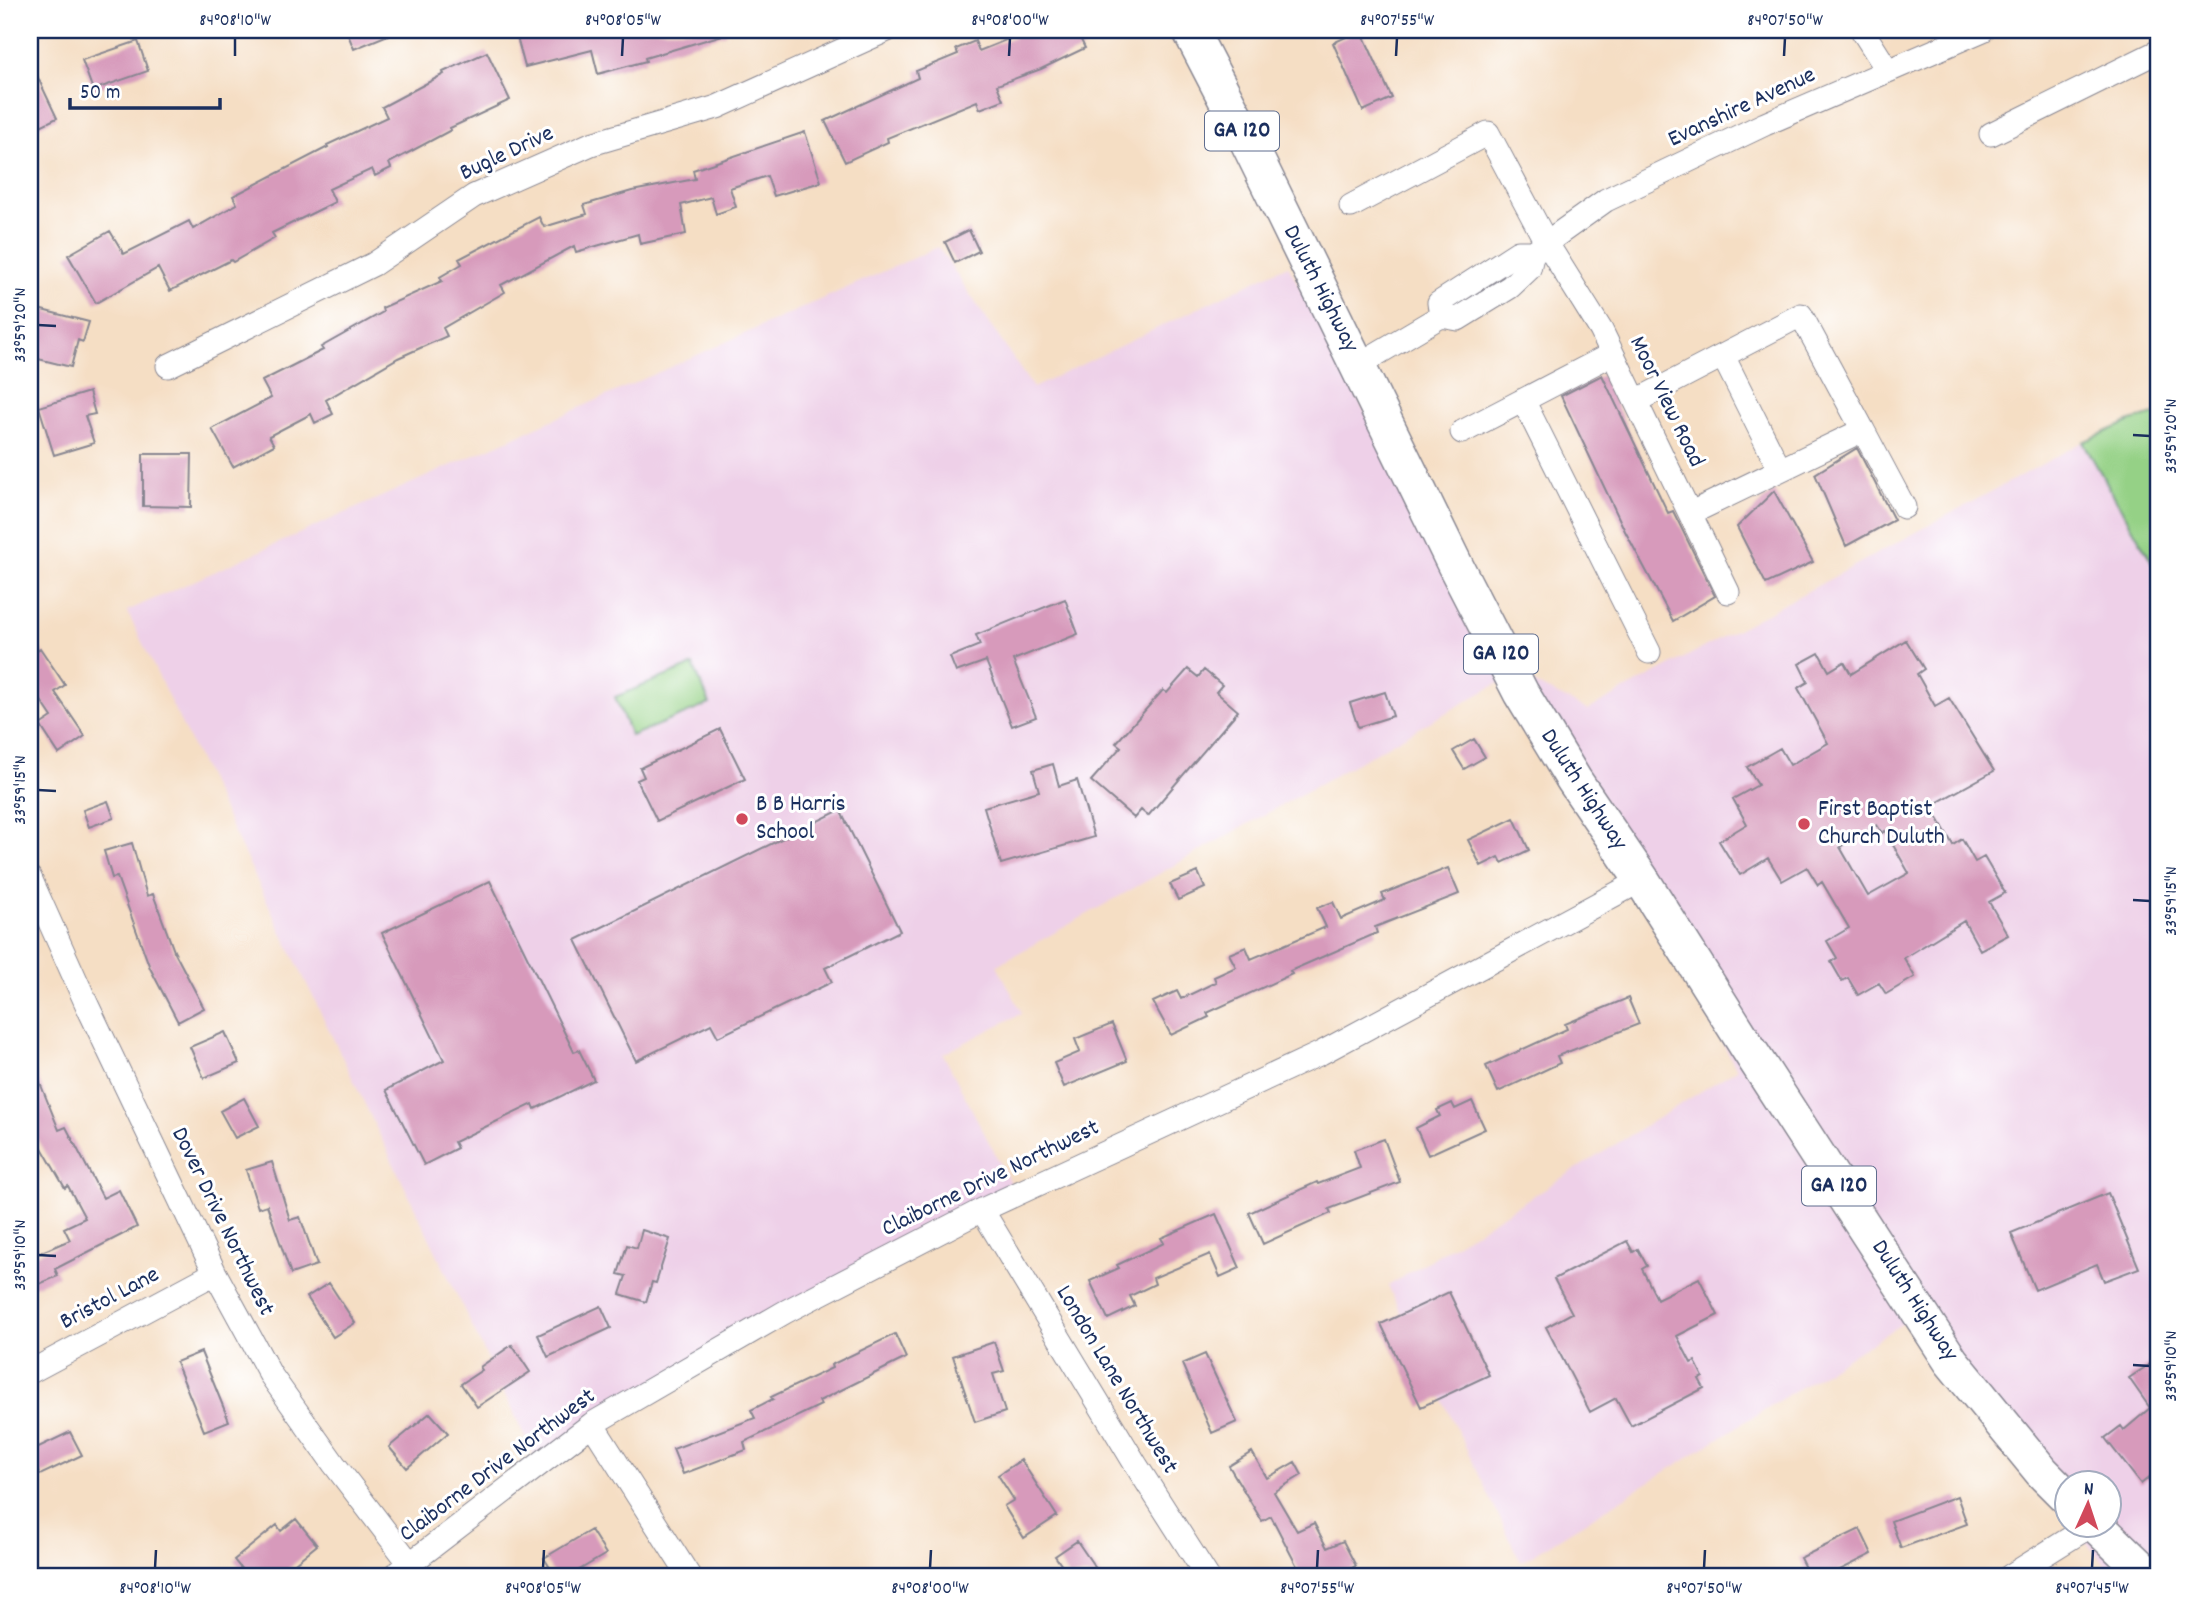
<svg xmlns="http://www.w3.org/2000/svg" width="2189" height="1606" font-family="Dekko,sans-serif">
	<rect width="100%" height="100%" fill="#fff"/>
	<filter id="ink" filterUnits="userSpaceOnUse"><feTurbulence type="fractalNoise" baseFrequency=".0143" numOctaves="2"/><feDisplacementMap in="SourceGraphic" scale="14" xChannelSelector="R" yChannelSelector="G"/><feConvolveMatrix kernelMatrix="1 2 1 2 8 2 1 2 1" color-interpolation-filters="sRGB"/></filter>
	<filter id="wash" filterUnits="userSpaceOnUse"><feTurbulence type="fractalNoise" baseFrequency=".00686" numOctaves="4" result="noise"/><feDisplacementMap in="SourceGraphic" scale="28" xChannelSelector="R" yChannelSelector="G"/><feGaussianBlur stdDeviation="1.57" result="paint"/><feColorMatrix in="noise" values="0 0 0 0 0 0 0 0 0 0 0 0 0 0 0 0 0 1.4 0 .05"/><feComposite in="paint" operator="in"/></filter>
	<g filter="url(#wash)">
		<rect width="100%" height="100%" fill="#f5dec4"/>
		<path fill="#eed0e8" d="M938,247L1033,388L1288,265L1392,463L1515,674L1588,710L2083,442L2159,574V1576H2115L2072,1526H2108V1484H2066V1519L2005,1445L1911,1318L1521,1562L1388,1286L1737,1069L1515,674L997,965L1022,1013L943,1054L1014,1190L536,1459L127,611Z"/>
		<path fill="#95d186" stroke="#588072" stroke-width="2" d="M2159,414V574L2083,442L2131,421Z
			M693,665L710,704L631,736L615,697Z"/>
		<g id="blocks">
			<path fill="#d79abb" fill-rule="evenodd" d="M346,30H400L354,49Z
				M515,30H726V34L645,58L646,61L598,74L592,50L525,67Z
				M1031,30H1076L1085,48L1041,69L997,85L1003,100L980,109L977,101L887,138L888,142L845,162L825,121L918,78L916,71L958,54L956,49L975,41L979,51Z
				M1361,30L1392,98L1363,111L1333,43Z
				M138,41L148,71L93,90L82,60Z
				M487,52L510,100L450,128L451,130L389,163L391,168L375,176L372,169L329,189L335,202L272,233L275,238L233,262L231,260L170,291L158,268L96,303L68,255L110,231L124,254L189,221L193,229L237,204L233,196L328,147L327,145L387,117L382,107L444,74L443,72Z
				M30,61L57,118L30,131Z
				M805,132L821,182L774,196L767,176L730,188L736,207L716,214L711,197L681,205L686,234L640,244L638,234L576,252L574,246L501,285L505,292L443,328L447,336L398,358L326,400L333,414L315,423L311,414L269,436L274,445L233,467L212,429L271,398L262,381L323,350L321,347L383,312L382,308L442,281L440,277L462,264L459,259L539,217L544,227L587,214L584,205L632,191L695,179L693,170Z
				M969,230L979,251L955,263L945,242Z
				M30,307L89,322L83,342L78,340L71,367L30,357Z
				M1602,375L1668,513L1673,511L1715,596L1673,621L1625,531L1561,396Z
				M89,392L95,414L85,416L94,443L54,455L39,407Z
				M1857,448L1894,520L1846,546L1815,474Z
				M143,454H192L191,507L143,506Z
				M1774,491L1813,562L1766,584L1737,527Z
				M1065,599L1078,634L1013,660L1036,717L1012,726L986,661L956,672L950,657L980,645L976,635Z
				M1906,640L1924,669L1917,674L1935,706L1949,698L1994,771L1931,806L1953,845L1962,839L1975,862L1984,857L2005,893L1989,902L2008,935L1980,950L1964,921L1904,958L1915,977L1886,994L1879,983L1858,995L1848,978L1842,981L1831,962L1837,958L1827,941L1849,928L1822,882L1818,885L1807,867L1782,881L1768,858L1740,875L1719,841L1747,824L1733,799L1758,785L1747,767L1780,748L1790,765L1828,743L1798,688L1808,682L1799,664L1819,653L1829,671L1844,662L1851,674ZM1877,825L1882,833L1885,831L1909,873L1868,896L1840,847Z
				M40,648L65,685L55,692L85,736L59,754L40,725L52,717L30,684V656Z
				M1188,669L1198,677L1204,670L1222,685L1216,692L1238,711L1148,816L1141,810L1134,818L1091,781L1121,747L1116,743L1163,690L1167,693Z
				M1385,692L1393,716L1358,727L1350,703Z
				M720,729L745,779L657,821L637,780L644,777L640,768Z
				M1474,739L1485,757L1464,769L1453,751Z
				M1053,764L1059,786L1077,780L1094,837L1001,864L984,807L1039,791L1033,770Z
				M108,801L114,818L89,827L83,810Z
				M840,810L900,931L825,968L832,982L718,1037L711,1024L636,1061L576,940Z
				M1514,818L1529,850L1502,863L1499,857L1481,866L1468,840Z
				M132,843L147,896L153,894L174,951L204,1008L178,1022L150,968L117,877L112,878L104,851Z
				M1448,868L1459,894L1375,927L1377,933L1290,971L1292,974L1207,1013L1209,1017L1171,1035L1153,1002L1177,991L1181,999L1216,982L1214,977L1236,967L1229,954L1246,947L1251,959L1326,927L1317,908L1333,902L1341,919L1385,900L1382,894Z
				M1198,872L1205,888L1178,900L1170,884Z
				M490,881L574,1052L579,1050L594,1080L535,1109L533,1104L454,1142L457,1148L424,1165L386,1090L444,1060L382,933Z
				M1628,998L1639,1024L1557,1056L1560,1063L1498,1092L1486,1066L1567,1029L1565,1024Z
				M1112,1024L1127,1061L1064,1087L1054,1063L1080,1052L1075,1039Z
				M225,1032L239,1063L204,1078L190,1047Z
				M30,1058L59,1130L66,1127L103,1198L119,1190L137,1227L55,1269L58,1276L30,1288V1257L70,1240L64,1228L85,1218L68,1186L65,1188L30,1127Z
				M244,1098L259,1126L235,1138L220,1111Z
				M1472,1101L1485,1129L1428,1155L1416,1128L1440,1116L1437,1110L1452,1103L1455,1109Z
				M1384,1139L1400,1182L1329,1209L1331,1213L1263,1244L1249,1213L1317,1182L1318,1184L1360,1168L1354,1150Z
				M272,1162L290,1220L300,1217L317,1265L291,1274L267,1205L258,1208L246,1170Z
				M2108,1193L2139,1268L2104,1281L2097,1264L2035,1290L2011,1233Z
				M1216,1214L1240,1268L1220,1277L1210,1254L1153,1278L1155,1284L1130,1296L1135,1306L1108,1319L1090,1281L1119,1268L1117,1265L1164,1243L1161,1238Z
				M642,1230L670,1239L656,1283L652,1282L646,1302L620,1294L626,1276L618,1274L627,1245L637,1248Z
				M1627,1241L1633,1252L1638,1249L1647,1266L1642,1269L1657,1299L1699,1278L1718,1315L1677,1336L1691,1363L1695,1361L1703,1377L1699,1379L1704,1388L1631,1426L1616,1398L1590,1412L1546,1327L1572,1313L1554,1279Z
				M329,1283L355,1323L333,1337L307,1297Z
				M1449,1292L1489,1375L1421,1407L1381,1324Z
				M601,1306L611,1328L548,1357L538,1335Z
				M895,1334L906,1358L819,1401L821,1405L744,1442L746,1450L683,1474L673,1449L755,1418L751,1410L773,1399L771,1397L832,1368L831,1365Z
				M994,1342L1004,1371L993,1374L1005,1412L975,1422L953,1356Z
				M512,1345L530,1372L477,1407L461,1384L482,1370L480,1367Z
				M201,1352L229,1421L204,1431L176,1362Z
				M1205,1354L1237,1422L1212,1433L1182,1364Z
				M2150,1364L2159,1376V1469L2141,1484L2105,1438L2121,1426L2124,1430L2150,1408L2129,1378Z
				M430,1413L448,1433L407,1468L389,1447Z
				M70,1432L82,1455L40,1475L30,1451Z
				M1252,1452L1267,1478L1295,1462L1302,1475L1274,1492L1297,1531L1314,1523L1327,1548L1343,1541L1356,1566L1335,1576H1302L1271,1516L1262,1521L1229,1466Z
				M1021,1460L1057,1516L1024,1538L1004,1506L1014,1500L998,1475Z
				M1957,1496L1967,1524L1901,1548L1891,1521Z
				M296,1519L317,1545L279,1576H247L234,1560L277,1525L281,1531Z
				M1860,1529L1872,1554L1838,1571L1841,1576H1809L1800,1558Z
				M591,1530L606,1554L569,1576H555L544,1558Z
				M1077,1541L1101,1576H1069L1055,1556Z"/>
		</g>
	</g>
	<g filter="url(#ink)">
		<use href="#blocks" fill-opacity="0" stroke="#888691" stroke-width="2"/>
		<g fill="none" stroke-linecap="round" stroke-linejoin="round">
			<g stroke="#888691" stroke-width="25">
				<path id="minor" d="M1862,30L1888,71
					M1991,134L2159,51
					M1351,206L1488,133L1546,242L1601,330L1728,592
					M1536,250L1606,200L1765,124L1983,30
					M1723,356L1780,470
					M1358,365L1441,316L1458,319L1510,287L1529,269L1533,252H1518L1439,303L1441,316
					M168,366L374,264L474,196L591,144L717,107L887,30
					M1523,400L1649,652
					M1636,401L1801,315L1863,430
					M1462,432L1612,354
					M1691,513L1863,430L1904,507
					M30,878L87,1005L215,1273L270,1374L334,1464L411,1565
					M982,1210L1136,1465L1207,1576
					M30,1372L215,1273
					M592,1424L689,1576
					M394,1576L592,1424L785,1312L982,1210L1321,1053L1642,880
					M2010,1576L2090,1526"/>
			</g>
			<g stroke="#888691" stroke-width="38">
				<path id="primary" d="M1190,30L1248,142L1455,565L1521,693L1574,780L1642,880L1750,1051L1951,1361L2042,1472L2066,1496
					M2097,1526L2149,1576"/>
			</g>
			<use href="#minor" stroke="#fff" stroke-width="23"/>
			<use href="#primary" stroke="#fff" stroke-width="35"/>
		</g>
	</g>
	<path fill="none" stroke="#1b2f5e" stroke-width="2.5" d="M235,56V38M622,56L623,38M1009,56L1010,38M1396,56L1397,38M1784,56L1785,38M38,325L56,326M2133,435L2150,436M38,790L56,791M2133,900L2150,901M38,1255L56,1256M2133,1365L2150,1366M155,1568L156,1550M543,1568L544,1550M930,1568L931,1550M1317,1568L1318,1550M1704,1568L1705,1550M2092,1568L2093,1550"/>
	<g fill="#d1495b" stroke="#fff" stroke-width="2.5">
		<circle cx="742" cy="819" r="7"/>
		<circle cx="1804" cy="824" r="7"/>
	</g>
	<g text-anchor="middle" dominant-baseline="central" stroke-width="6" stroke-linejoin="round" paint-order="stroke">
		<g fill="#fff" stroke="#5f6d8e" stroke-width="2">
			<rect x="1205" y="111.5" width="74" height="39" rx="5"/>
			<rect x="1464" y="634.5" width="74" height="39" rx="5"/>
			<rect x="1802" y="1166.5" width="74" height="39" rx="5"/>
		</g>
		<g font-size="23" font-weight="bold" fill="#1b2f5e">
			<text x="1242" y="131">GA 120</text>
			<text x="1501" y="654">GA 120</text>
			<text x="1839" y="1186">GA 120</text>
		</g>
		<g font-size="24" fill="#1b2f5e" stroke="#fff">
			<text transform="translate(1742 108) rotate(-25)">Evanshire Avenue</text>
			<text transform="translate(507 154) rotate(-25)">Bugle Drive</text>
			<text transform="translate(1320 289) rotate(63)">Duluth Highway</text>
			<text transform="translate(1666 402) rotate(64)">Moor View Road</text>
			<text transform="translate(1583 790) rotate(57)">Duluth Highway</text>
			<text transform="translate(991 1179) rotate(-26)">Claiborne Drive Northwest</text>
			<text transform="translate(222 1222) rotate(64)">Dover Drive Northwest</text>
			<text transform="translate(110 1299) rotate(-28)">Bristol Lane</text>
			<text transform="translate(1914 1301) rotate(57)">Duluth Highway</text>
			<text transform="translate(1116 1380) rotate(59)">London Lane Northwest</text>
			<text transform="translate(498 1466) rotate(-37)">Claiborne Drive Northwest</text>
		</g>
		<g font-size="24" fill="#1b2f5e" stroke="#fff" text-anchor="start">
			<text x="756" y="805">B B Harris<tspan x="756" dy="28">School</tspan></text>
			<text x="1818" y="810">First Baptist<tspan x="1818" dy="28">Church Duluth</tspan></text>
		</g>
	</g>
	<rect width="2189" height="1606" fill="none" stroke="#fff" stroke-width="77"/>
	<g transform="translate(2088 1504) rotate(3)"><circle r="33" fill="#ffffff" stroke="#a4acbf" stroke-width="2"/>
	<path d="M0-5L12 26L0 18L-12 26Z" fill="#d1495b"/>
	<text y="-10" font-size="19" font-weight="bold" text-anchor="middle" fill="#1b2f5e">N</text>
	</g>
	<path d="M70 98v10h150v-10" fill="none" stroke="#1b2f5e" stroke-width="3.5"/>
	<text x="80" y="98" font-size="21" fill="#1b2f5e" stroke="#ffffff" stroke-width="5" paint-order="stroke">50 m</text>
	<rect x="38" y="38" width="2112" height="1530" fill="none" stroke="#1b2f5e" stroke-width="2.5"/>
	<g font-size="18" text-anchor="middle" fill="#1b2f5e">
		<text x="235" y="25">84°08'10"W</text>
		<text x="623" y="25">84°08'05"W</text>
		<text x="1010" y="25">84°08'00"W</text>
		<text x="1397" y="25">84°07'55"W</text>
		<text x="1785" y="25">84°07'50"W</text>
		<text transform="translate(19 325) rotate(-90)" y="6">33°59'20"N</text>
		<text transform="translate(2170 436) rotate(-90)" y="6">33°59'20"N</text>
		<text transform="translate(19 790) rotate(-90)" y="6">33°59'15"N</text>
		<text transform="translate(2170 901) rotate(-90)" y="6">33°59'15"N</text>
		<text transform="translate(19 1255) rotate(-90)" y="6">33°59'10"N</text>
		<text transform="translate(2170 1366) rotate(-90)" y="6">33°59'10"N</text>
		<text x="155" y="1593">84°08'10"W</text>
		<text x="543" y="1593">84°08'05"W</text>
		<text x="930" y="1593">84°08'00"W</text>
		<text x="1317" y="1593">84°07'55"W</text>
		<text x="1704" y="1593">84°07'50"W</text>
		<text x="2092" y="1593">84°07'45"W</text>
	</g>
</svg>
